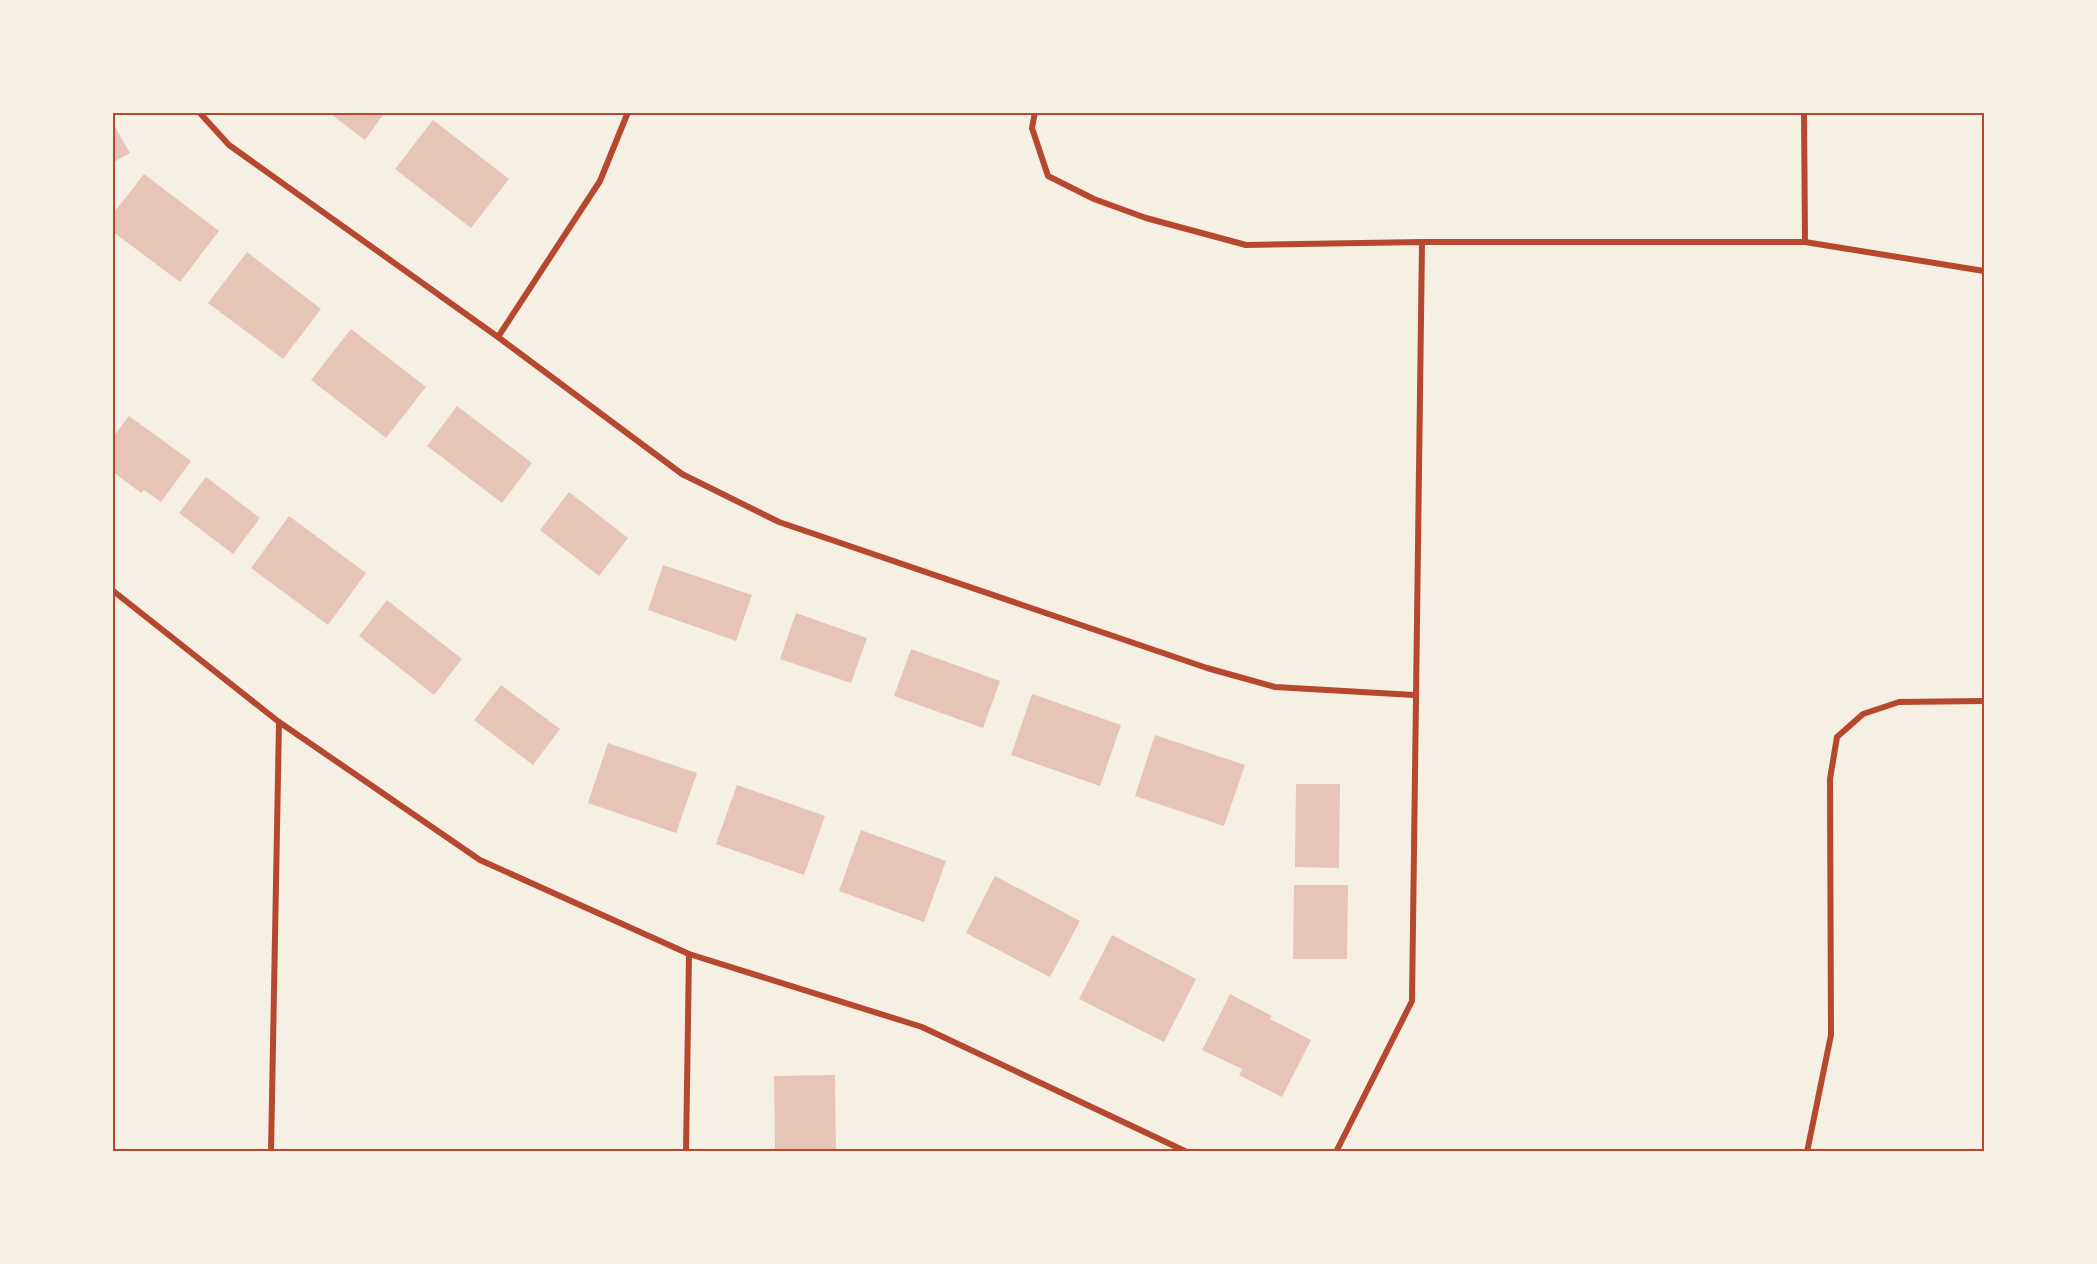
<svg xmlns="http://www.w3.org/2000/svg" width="2097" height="1264" font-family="Inter,sans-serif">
	<rect width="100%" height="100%" fill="#f6efe4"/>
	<path fill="#e6c5b7" d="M328,112H385L365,140Z
		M433,120L509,179L471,228L395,169Z
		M112,122L130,153L112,163Z
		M144,174L219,231L180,282L112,231V215Z
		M247,252L321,309L283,359L208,303Z
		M351,329L426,387L386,438L311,380Z
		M457,406L532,463L502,503L427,446Z
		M129,416L191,461L161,502L144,490L141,493L112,471V438Z
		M206,477L260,518L233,554L179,513Z
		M569,492L628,538L599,576L540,530Z
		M289,516L366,573L328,625L251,568Z
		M663,565L752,595L736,641L648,610Z
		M387,600L462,659L434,695L359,636Z
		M796,613L867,638L851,683L780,659Z
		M911,649L1000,681L983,728L894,696Z
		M501,685L560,729L533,765L474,720Z
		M1032,694L1121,725L1100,786L1011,755Z
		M1155,735L1245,765L1224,826L1135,796Z
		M608,743L697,773L676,833L588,803Z
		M1296,784H1340L1339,868L1295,867Z
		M737,785L825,816L804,875L716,844Z
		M861,830L946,861L924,922L839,891Z
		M995,876L1080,921L1050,977L966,933Z
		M1294,885H1348L1347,959H1293Z
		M1112,935L1196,979L1164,1042L1079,999Z
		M1230,994L1272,1016L1270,1019L1311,1040L1282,1097L1239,1075L1242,1069L1202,1050Z
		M835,1075L836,1152H775L774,1076Z"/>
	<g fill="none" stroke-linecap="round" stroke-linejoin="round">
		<path stroke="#b5482f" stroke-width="6" d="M199,112L229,145L498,337L682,474L779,522L1207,668L1275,687L1414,695
			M1035,112L1032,128L1048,176L1094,199L1146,218L1246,245L1422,242H1805L1984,271
			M1804,112L1805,242
			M498,337L600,181L628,112
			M112,590L279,722L480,860L689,954L922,1027L1187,1152
			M271,1152L279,722
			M686,1152L689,954
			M1336,1152L1412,1001L1422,242
			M1807,1152L1831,1035L1830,779L1837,737L1863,714L1899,702L1984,701"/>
	</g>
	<rect width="2097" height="1264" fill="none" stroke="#f6efe4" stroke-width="228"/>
	<rect x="114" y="114" width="1869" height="1036" fill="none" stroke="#b5482f" stroke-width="2"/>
</svg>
